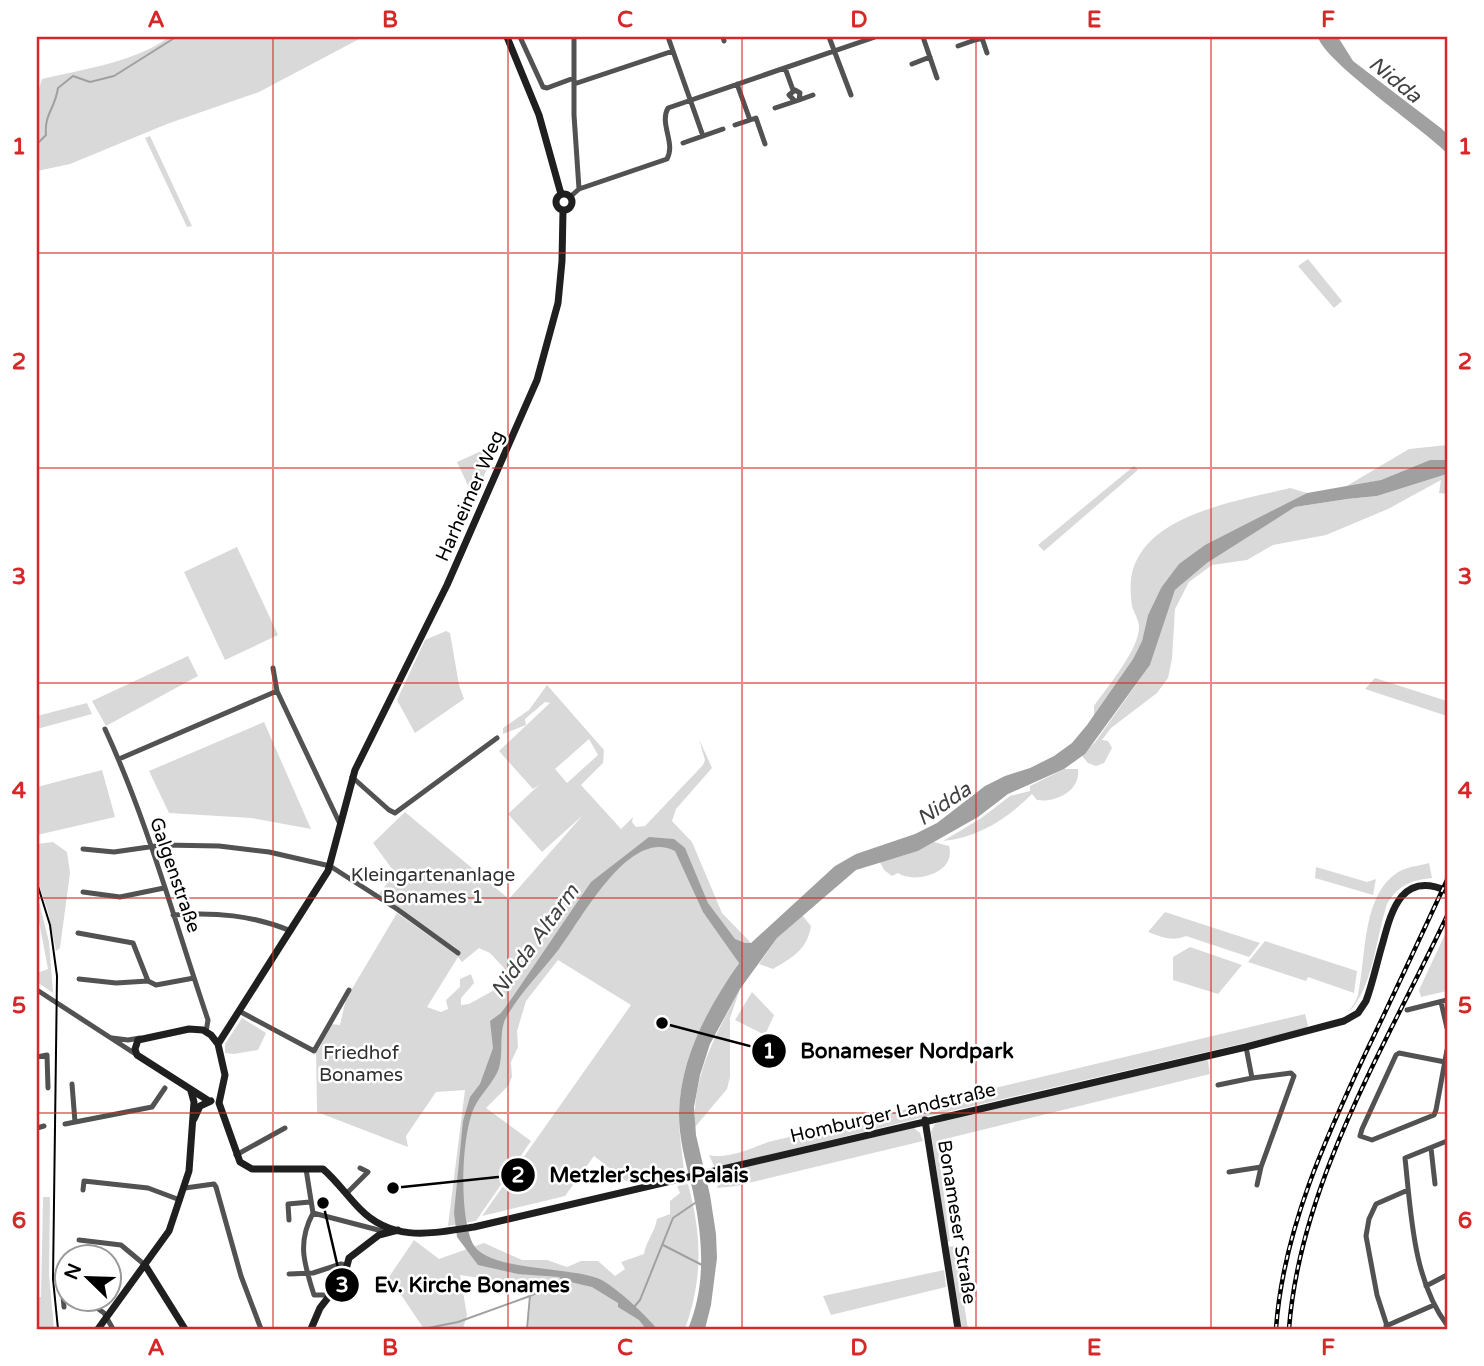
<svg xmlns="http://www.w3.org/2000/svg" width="1484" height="1366" font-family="'Varela Round',sans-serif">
	<rect width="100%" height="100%" fill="#fff"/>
	<path fill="#d9d9d9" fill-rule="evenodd" d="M169,37H363L259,92L167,124L70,164L37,171V95L42,79C81,70 138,61 169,37Z
		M150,136L192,226L187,227L145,138Z
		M1308,259L1342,301L1334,308L1298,266Z
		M1447,445V460H1430L1381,480L1345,487L1409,449Z
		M488,448L494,453L475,496L472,494L457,462Z
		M1134,466L1138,470L1044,551L1038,545Z
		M1447,474V494L1439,493L1441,480L1388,509L1326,535L1273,545L1247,560L1212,565L1189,582L1175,609L1172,659L1168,678L1157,693L1111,728L1102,740L1108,741L1112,748L1104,763L1096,766L1088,763L1082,756L1096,741L1150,665L1175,590L1207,563L1295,507L1347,499L1377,496Z
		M1290,488L1307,493L1245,525L1161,588L1148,615L1142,641L1133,659L1094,715V706C1107,687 1139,650 1139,627C1139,620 1134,613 1132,606C1131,599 1130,587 1131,579C1140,514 1239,501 1290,488Z
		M237,547L278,635L225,660L184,572Z
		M446,631L450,633L459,685L464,699L415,733L397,700L425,640Z
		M188,656L198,676L106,726L92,701Z
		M1375,678L1447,701V716L1365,689Z
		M547,685L604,750L603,763L581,785L621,829L633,817L632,822L636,827L645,826L703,765L705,760L699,739L712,768L676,809L672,821L692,842L722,913L751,943C719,995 679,1052 679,1116C679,1134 682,1152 684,1170L626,1181L594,1156L565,1196L482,1216L631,1005L558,960L526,1001L517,1031L518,1047L511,1062L512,1077L508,1086L486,1108L531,1141L476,1221L448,1226L465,1090L436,1092L406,1136L408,1147L317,1112L316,1050L319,1049L331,1024L340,1025L346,999L397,913L458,956L457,949L379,894L395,873L373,843L405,812L509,899L583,815L542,852L508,814L540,784L533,789L499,751L550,703L545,702L525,719L526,725L503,734V728L529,710ZM589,739L598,755L567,783L555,769ZM479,948L490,953L504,968L498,975L507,983L469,1004L461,1005V998L474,983L471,974L460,979V987L446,1000L448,1009L441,1012L427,1007L458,957L462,962Z
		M87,703L92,714L37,729V716Z
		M264,722L311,829L251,818L169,813L149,771Z
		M1064,769H1078C1081,791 1055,803 1037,800L1032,794C1007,819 979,837 943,841L980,819L1010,796L1030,791V786Z
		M102,770L115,817L37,835V787Z
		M53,842L67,852L70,873L60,948L56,951L48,912L37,879V844Z
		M934,842L949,846C957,874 913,884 898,873L892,876L884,870L880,862L918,851Z
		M1429,863L1432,878C1411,880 1397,886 1387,904C1376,937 1373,989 1348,1013C1351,1008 1356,1002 1358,995C1367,955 1361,891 1402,870C1411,866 1419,866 1429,863Z
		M1316,867L1367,882L1376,879L1373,895L1315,878Z
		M37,894L49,942L53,993L37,982V973L48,969L37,911Z
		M1165,912L1260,943L1249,957L1186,936C1172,942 1162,937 1148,932Z
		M802,915L811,926C807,950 793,957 773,969L759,964L777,938Z
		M1447,930V991L1421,997L1419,990Z
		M1265,941L1357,971L1354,993L1308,977L1306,981L1248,962Z
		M1190,947L1242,965L1218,994L1173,980V957Z
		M740,989L730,1018V1077L727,1089L695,1127C692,1074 717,1033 740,989Z
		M752,992L774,1015L765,1035L735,1020Z
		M1305,1014L1308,1025L1306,1029L925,1117L715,1168L709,1155C726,1160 753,1148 768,1142Z
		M242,1018L266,1033L258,1050L234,1054L225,1053V1044Z
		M1205,1058L1208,1061L1210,1074L937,1141L950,1241L947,1242L931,1132L935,1124L943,1120Z
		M914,1128L920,1133L923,1141L736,1186L717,1188L718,1185L724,1182V1178L719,1175L729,1171Z
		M688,1184C702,1236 703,1278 685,1329H528L531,1297L537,1287L460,1275L467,1315L463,1329H424L389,1277L414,1240L439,1259L484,1243L522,1260H547L567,1267L581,1261H598L615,1276L625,1269L621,1262L644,1254C646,1241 655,1232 657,1219L670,1214V1201L680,1193L677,1186Z
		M43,1197H50L49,1275L54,1329H37V1297H41Z
		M955,1246L968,1329H961L948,1247Z
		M944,1270L946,1287L831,1315L823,1296Z"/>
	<path fill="#a0a0a0" d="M1318,37H1338L1353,61L1442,129L1447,134V153C1423,129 1325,62 1318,37Z
		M1430,460H1447V474L1377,496L1347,499L1295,507L1207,563L1175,590L1150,665L1085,754L1064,769L1008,794L978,817L918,851L856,870L777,938L740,989L710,1044L700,1075L694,1107L696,1135L710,1195L716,1234L717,1258L711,1305L705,1329H688C708,1281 702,1232 691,1183C685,1161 679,1137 679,1114C680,1058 708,1008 739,963L703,912L675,851C629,827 582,919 559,949C542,971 521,992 507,1016C498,1030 504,1052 499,1068C494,1083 480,1094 474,1108C461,1137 459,1216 473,1244C487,1271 568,1267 597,1278C612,1283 647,1316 657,1329H646L639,1320L618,1307V1303L592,1287L562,1280L559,1277L518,1274L478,1265L457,1237L454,1213L463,1121L470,1097L480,1084L493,1048L490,1021L501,1013L512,998L591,882L649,837L674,839L685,848L708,903L735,939L745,943H751L835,866L856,854L915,834L937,823L985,786L1005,776L1030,768L1054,756L1072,743L1087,725L1133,659L1142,641L1148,615L1161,588L1179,564L1205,545L1307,493L1381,480Z"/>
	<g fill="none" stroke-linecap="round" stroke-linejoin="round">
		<path stroke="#a0a0a0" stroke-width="2" d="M37,144L46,135C44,114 55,109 58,88L73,76L90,82L114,76L176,37
			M663,1245L702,1265
			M634,1307L640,1300L673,1218L695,1203
			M423,1329L458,1322L530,1296
			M527,1329L530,1296L562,1280"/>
		<path stroke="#525252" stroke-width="5" d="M520,37L543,87L547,88L574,78
			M574,37V115L579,189
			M668,37L703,136
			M723,37L724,41
			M829,37L851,95
			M923,37L937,78
			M974,37L975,40L982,38L987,53
			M958,46L975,40
			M912,64L930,57
			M785,68L793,90
			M574,84L673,51
			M737,84L750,120L756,118L765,144
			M799,100L813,95
			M775,108L799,100L800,93L795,90L789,95L795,101
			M735,125L750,120
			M683,143L723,129
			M570,197L579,189L667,159C676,143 659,124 668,108L875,37
			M273,668L277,691L340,824
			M105,729C148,822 175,923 208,1020L206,1032
			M119,759L277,691
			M352,777L389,810L395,813L497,738
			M83,849L114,852L163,845L219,846L269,852L330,866L397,909L458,953
			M83,892L120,897L164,888
			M173,915C215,912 252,915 291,931
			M78,933L133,943L148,981
			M79,979L116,983L148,981L156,985L194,978
			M37,990L137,1055
			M1441,1002L1447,1028
			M1407,1010L1447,1000
			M239,1011L314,1051L349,990
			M112,1038L128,1040L140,1038
			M1246,1047L1252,1078L1291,1073L1294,1076L1261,1167L1257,1185
			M37,1057L47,1055L48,1088
			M1445,1062L1399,1053L1396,1055L1362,1129L1360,1136L1372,1140L1434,1115L1436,1110L1447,1050
			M72,1084L75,1122
			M1218,1085L1252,1078
			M65,1124L152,1107L165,1088
			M37,1128L44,1126
			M1447,1141L1405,1158C1411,1213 1413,1280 1447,1325
			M1431,1148L1435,1184
			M236,1155L285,1128
			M306,1169L313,1213L386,1232
			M1229,1172L1261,1167
			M185,1188L214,1184L216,1187L241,1276L261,1329
			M83,1190L84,1181L148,1188L180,1200
			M346,1194L368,1172L360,1168
			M313,1213C297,1243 304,1263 314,1295H329
			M289,1220L288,1204L310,1202
			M79,1240L121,1245L145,1265
			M289,1274L313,1273L341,1264L346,1265
			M344,1277L355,1286
			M62,1285L64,1307
			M1426,1286L1447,1275
			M86,1300L104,1313L113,1329
			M1386,1326L1434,1305
			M1388,1329L1377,1295L1366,1236L1369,1219L1376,1204L1408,1190"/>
		<path stroke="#1f1f1f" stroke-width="7" d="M507,37L539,115L561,194
			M556 202a8 8 0 1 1 16 0a8 8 0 1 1-16 0Z
			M218,1044L328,871L355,770L447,585L537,380L558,303L562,261L563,211
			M209,1101L137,1055L135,1049L138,1040L189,1029L203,1030L211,1035L218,1044L225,1075L219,1103L240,1162L252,1169H323C337,1181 347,1196 360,1209C393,1243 433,1233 474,1227L1246,1047L1344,1021L1358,1013L1366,1001C1373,982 1377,962 1383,942C1392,908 1403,871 1447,891
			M194,1119L200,1106L211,1101
			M925,1120L958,1329
			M145,1265L185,1329
			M98,1329L169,1231L189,1171L194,1102L191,1091
			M311,1329L320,1308L344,1277L349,1258L379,1235L398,1230"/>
		<path stroke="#000" stroke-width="2" d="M37,883L50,925L57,976L53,1279L58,1329"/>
		<g stroke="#000" stroke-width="4.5">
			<path id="rail" d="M1276,1329C1283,1230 1326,1137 1368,1048C1395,992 1421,936 1447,880
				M1289,1329C1300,1183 1386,1045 1447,916"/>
		</g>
		<use href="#rail" stroke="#fff" stroke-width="2" stroke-dasharray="5" stroke-linecap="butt"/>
	</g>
	<path fill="none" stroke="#d62828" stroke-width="2" stroke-opacity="0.55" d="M273,37V1329M508,37V1329M742,37V1329M976,37V1329M1211,37V1329M37,253H1447M37,468H1447M37,683H1447M37,898H1447M37,1113H1447"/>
	<g text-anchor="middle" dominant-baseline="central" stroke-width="5" stroke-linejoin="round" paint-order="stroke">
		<g font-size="19" fill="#000" stroke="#fff">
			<text transform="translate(470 496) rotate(-66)">Harheimer Weg</text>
			<text transform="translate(175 875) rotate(71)">Galgenstraße</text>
			<text transform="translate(893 1113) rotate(-13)">Homburger Landstraße</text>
			<text transform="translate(957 1222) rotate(81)">Bonameser Straße</text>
		</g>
		<g font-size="19" fill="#303030" stroke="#fff">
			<text x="433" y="875">Kleingartenanlage<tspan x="433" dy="22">Bonames 1</tspan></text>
			<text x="361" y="1053">Friedhof<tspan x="361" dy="22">Bonames</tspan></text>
		</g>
		<g font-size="21" font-style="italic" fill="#414141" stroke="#fff">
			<text transform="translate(1395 80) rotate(39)">Nidda</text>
			<text transform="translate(944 804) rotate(-34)">Nidda</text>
			<text transform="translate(535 941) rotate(-54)">Nidda Altarm</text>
		</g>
	</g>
	<path fill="none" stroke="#000" stroke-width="2.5" d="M662 1023L769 1051M393 1188L518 1175M323 1203L342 1285"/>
	<g fill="#000" stroke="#fff" stroke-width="2.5">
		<circle cx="662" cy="1023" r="7"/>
		<circle cx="393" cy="1188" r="7"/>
		<circle cx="323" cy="1203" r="7"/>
		<circle cx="769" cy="1051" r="18"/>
		<circle cx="518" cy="1175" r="18"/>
		<circle cx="342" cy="1285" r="18"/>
	</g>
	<g font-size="21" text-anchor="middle" font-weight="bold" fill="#fff">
		<text x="769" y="1058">1</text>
		<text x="518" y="1182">2</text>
		<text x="342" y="1292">3</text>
	</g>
	<g font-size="21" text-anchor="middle" font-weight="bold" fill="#000" stroke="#fff" stroke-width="5" stroke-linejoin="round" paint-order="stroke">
		<text x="907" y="1058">Bonameser Nordpark</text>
		<text x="649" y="1182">Metzler’sches Palais</text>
		<text x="472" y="1292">Ev. Kirche Bonames</text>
	</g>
	<rect width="1484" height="1366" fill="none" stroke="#ffffff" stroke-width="77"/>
	<g transform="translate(88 1278) rotate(293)"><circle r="33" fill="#ffffff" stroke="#999999" stroke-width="2"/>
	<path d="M0-5L12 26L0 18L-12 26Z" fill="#000000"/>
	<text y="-10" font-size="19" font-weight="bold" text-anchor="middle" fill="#000000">N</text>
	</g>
	<rect x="38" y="38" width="1408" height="1290" fill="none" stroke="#d62828" stroke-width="2.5"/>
	<g font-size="23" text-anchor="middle" font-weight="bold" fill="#d62828">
		<text x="156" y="27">A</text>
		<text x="390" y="27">B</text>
		<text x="625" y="27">C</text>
		<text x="859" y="27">D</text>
		<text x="1094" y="27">E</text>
		<text x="1328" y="27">F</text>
		<text x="19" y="154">1</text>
		<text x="1465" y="154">1</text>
		<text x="19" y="369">2</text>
		<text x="1465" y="369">2</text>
		<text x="19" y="584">3</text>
		<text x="1465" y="584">3</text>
		<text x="19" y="798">4</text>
		<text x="1465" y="798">4</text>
		<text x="19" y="1013">5</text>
		<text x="1465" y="1013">5</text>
		<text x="19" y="1228">6</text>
		<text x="1465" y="1228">6</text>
		<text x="156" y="1355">A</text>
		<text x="390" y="1355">B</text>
		<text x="625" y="1355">C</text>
		<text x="859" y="1355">D</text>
		<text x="1094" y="1355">E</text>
		<text x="1328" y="1355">F</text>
	</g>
</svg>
